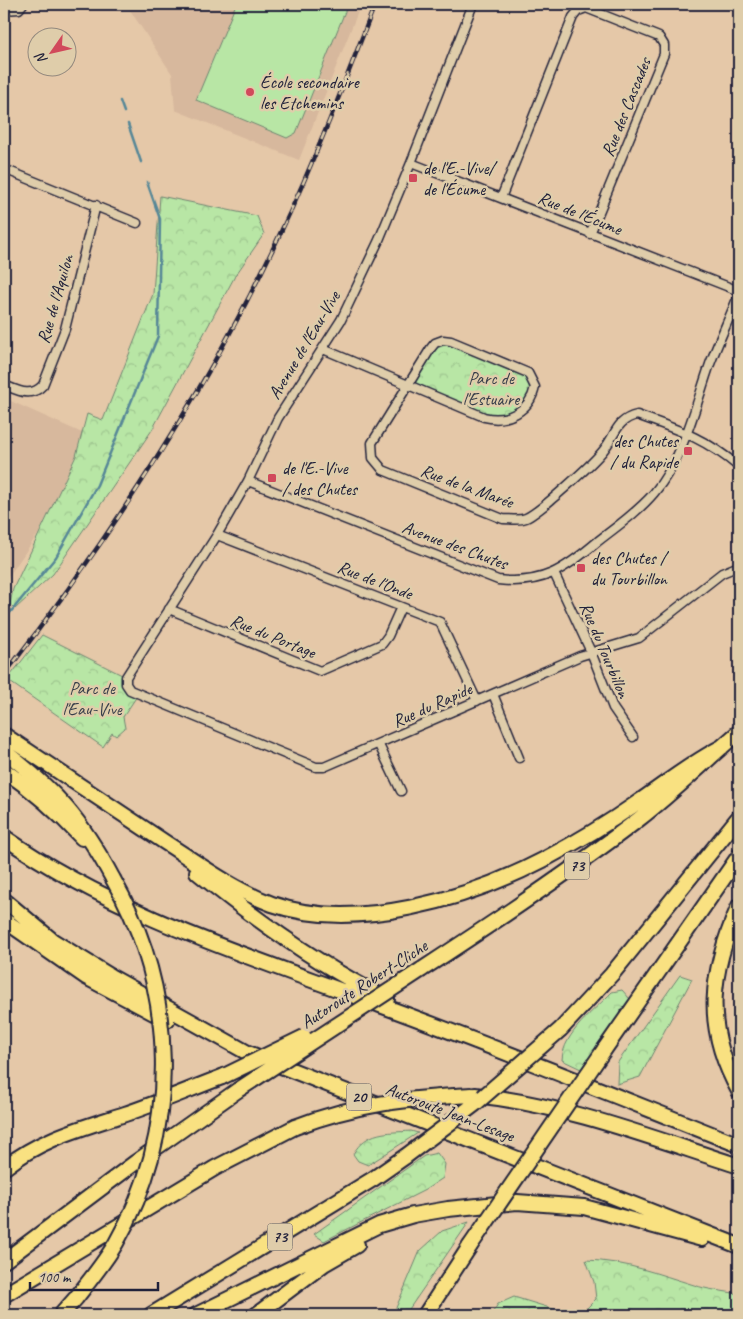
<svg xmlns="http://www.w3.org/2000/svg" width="743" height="1319" font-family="Caveat,sans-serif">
	<defs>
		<pattern id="forest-crowns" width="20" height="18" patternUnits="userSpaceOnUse" patternTransform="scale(1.25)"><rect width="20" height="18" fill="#b8e6a5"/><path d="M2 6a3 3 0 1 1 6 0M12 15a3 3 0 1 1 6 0" fill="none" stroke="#9ec58f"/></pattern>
	</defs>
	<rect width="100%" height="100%" fill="#e5c8a8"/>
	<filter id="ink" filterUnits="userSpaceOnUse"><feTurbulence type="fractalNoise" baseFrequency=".02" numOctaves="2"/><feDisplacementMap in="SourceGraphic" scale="10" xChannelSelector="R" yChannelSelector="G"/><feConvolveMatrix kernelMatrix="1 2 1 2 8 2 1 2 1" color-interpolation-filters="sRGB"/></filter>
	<g filter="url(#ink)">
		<path fill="#d7b89d" d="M126,4H361L299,160L175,110L172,74Z
			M4,398L82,433L76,456L40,531L4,583Z"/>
		<path fill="url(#forest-crowns)" stroke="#6d8470" d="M160,196L257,216L264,234L235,276L152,430L53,574L15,609L10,604L13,589L76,456L87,414L103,420L153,294Z
			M443,340L528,373L535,387L523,409L495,420L409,385L431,348Z
			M42,635L126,677V684L139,693L123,717L125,728L116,736L112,733L103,747L7,680Z
			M680,975L692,979L640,1077L617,1084L618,1062Z
			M739,978V1036L735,1002Z
			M622,990L630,999L581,1069L562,1060C563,1033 595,1010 612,992Z
			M411,1131L418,1133L368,1165L358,1161L353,1154C367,1130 387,1133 411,1131Z
			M437,1153L445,1164L443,1178L425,1190L324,1241L314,1234L424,1156Z
			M469,1222L405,1315H393L420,1251L442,1231Z
			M586,1260C625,1261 658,1274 694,1285C708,1290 724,1291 739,1294V1315H491L498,1304L514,1297L573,1315L587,1308L596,1299L594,1282Z"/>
		<path fill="#b8e6a5" stroke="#6d8470" d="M236,4H348L296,133L287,138L196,100Z"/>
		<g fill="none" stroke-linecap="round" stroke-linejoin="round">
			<path stroke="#578797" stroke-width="2.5" d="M120,101L124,112
				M128,124L141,162
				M4,620L56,557L97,485L158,336L160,219L147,182"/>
			<g stroke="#22223b" stroke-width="11">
				<path id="minor" d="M473,4L411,163L379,240L341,320L278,418L248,481L217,535L126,677V684L130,690L316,767H324L580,656L639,638L722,573L739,566
					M4,10L19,9L23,4
					M411,163L739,291
					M4,169L137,223
					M501,198L573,17L578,11L586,8L659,37L664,45V54L590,234
					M323,349L484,417C507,423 530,411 535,387L528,373L451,341L443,340L435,343L431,348L372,443L373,458L383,470L503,519C511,519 519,521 526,518C540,512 591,465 602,452C616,436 615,420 637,415C679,430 705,438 739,467
					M4,385C19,391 31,398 43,385L65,329L96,205
					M248,481L498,580C542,585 564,570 597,542C616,527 638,512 654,493C684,457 695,407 710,364C719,340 730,317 739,294
					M217,535L440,622L477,701
					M554,573L591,652L613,708L633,737
					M169,609L320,671L382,644L388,636L401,607
					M493,694L519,758
					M379,745L401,791"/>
			</g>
			<g stroke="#22223b" stroke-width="18">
				<path id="motorway" d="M4,735C58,771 112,807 166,843C200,865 234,890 272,904C355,933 468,899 543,860C575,843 607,824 637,803C665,784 691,763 722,747
					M4,751C57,792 81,819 113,879
					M4,770C33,790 58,812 82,838
					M4,837C117,916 252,957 380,1005C501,1049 620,1098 739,1145
					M197,872C256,920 318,965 387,999
					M4,900L53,941L110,976L248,1053L739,1246
					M739,906C710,972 703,1027 739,1091
					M4,920L86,977L167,1020
					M421,970C495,922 569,873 639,819C674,792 705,761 739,732
					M561,1029L612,974L739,817
					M604,1050L739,856
					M475,1095C567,1105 652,1138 739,1166
					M4,1168C40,1139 82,1128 125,1114C158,1103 190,1089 222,1077
					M4,1261L136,1162L238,1090
					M4,1295L215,1168L295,1127
					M61,1315L76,1298
					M151,1315L373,1179L406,1156
					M196,1315L379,1225L413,1215L448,1209L517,1202L584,1207L702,1239
					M256,1315L324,1264L357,1245
					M425,1315L470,1246"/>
			</g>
			<use href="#minor" stroke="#dfcdaa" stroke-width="8"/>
			<use href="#motorway" stroke="#f9e181" stroke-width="14"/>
			<g stroke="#22223b" stroke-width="4.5">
				<path id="rail" d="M4,675C110,538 205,394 279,236C315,160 345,82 375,4"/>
			</g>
			<use href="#rail" stroke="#dfcdaa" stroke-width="2.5" stroke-dasharray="8" stroke-linecap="butt"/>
			<g stroke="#22223b" stroke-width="18" stroke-linecap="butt">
				<path id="motorway-bridge" d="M222,1077L304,1037
					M238,1090L421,970
					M295,1127C355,1104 409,1098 472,1095
					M406,1156L475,1104L561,1029
					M470,1246L604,1050
					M76,1298C90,1280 105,1262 116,1243C181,1129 177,991 113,879"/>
			</g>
			<use href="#motorway-bridge" stroke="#f9e181" stroke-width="14"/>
		</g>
	</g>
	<g fill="#d1495b" stroke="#dfcdaa" stroke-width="2">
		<circle cx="250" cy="92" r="5"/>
		<rect x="408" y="173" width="10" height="10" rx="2.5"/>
		<rect x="683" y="446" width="10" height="10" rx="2.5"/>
		<rect x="267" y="473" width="10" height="10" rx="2.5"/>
		<rect x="576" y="563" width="10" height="10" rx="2.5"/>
	</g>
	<g text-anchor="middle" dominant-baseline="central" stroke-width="5" stroke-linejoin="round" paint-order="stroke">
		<g fill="#dfcdaa" stroke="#5b555c" stroke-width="1">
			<rect x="564.5" y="852.5" width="25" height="27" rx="4"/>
			<rect x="346.5" y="1083.5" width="25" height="27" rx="4"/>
			<rect x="267.5" y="1223.5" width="25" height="27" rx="4"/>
		</g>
		<g font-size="16" font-weight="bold" fill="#22223b">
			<text x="577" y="866">73</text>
			<text x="359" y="1097">20</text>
			<text x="280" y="1237">73</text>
		</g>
		<g font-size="18" fill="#22223b" stroke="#dfcdaa" text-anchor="start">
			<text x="260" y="82">École secondaire<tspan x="260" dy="21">les Etchemins</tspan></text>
			<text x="423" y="168">de l'E.-Vive/<tspan x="423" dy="21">de l'Écume</tspan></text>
			<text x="678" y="441" text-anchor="end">des Chutes<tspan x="678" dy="21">/ du Rapide</tspan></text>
			<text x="282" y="468">de l'E.-Vive<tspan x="282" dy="21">/ des Chutes</tspan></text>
			<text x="591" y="558">des Chutes /<tspan x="591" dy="21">du Tourbillon</tspan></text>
		</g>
		<g font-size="18" fill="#22223b" stroke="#dfcdaa">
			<text transform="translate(626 107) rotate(-68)">Rue des Cascades</text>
			<text transform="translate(580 213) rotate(22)">Rue de l'Écume</text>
			<text transform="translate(55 299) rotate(-74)">Rue de l'Aquilon</text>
			<text transform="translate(304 345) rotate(-59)">Avenue de l'Eau-Vive</text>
			<text transform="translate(467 486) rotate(20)">Rue de la Marée</text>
			<text transform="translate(455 545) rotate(20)">Avenue des Chutes</text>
			<text transform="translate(375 580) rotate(21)">Rue de l'Onde</text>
			<text transform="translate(273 636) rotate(22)">Rue du Portage</text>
			<text transform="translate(605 650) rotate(67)">Rue du Tourbillon</text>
			<text transform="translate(432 705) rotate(-24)">Rue du Rapide</text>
			<text transform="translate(364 984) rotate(-33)">Autoroute Robert-Cliche</text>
			<text transform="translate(450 1112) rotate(21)">Autoroute Jean-Lesage</text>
		</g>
		<g font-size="18" fill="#383f4b" stroke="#dfcdaa">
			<text x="491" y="378">Parc de<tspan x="491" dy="21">l'Estuaire</tspan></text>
			<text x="92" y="688">Parc de<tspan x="92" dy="21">l'Eau-Vive</tspan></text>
		</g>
	</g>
	<rect width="743" height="1319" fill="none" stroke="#dfcdaa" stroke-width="20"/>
	<rect x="10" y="10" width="723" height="1299" fill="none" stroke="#22223b" stroke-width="2" filter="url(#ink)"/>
	<g transform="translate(52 52) rotate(236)"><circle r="24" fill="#dfcdaa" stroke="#93897e"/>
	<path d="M0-4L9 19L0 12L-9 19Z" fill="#d1495b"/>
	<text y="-8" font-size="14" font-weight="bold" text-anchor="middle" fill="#22223b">N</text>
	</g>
	<path d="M30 1282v8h128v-8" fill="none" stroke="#22223b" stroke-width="2.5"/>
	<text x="38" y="1282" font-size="15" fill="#22223b" stroke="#dfcdaa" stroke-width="4" paint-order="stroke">100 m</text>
</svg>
